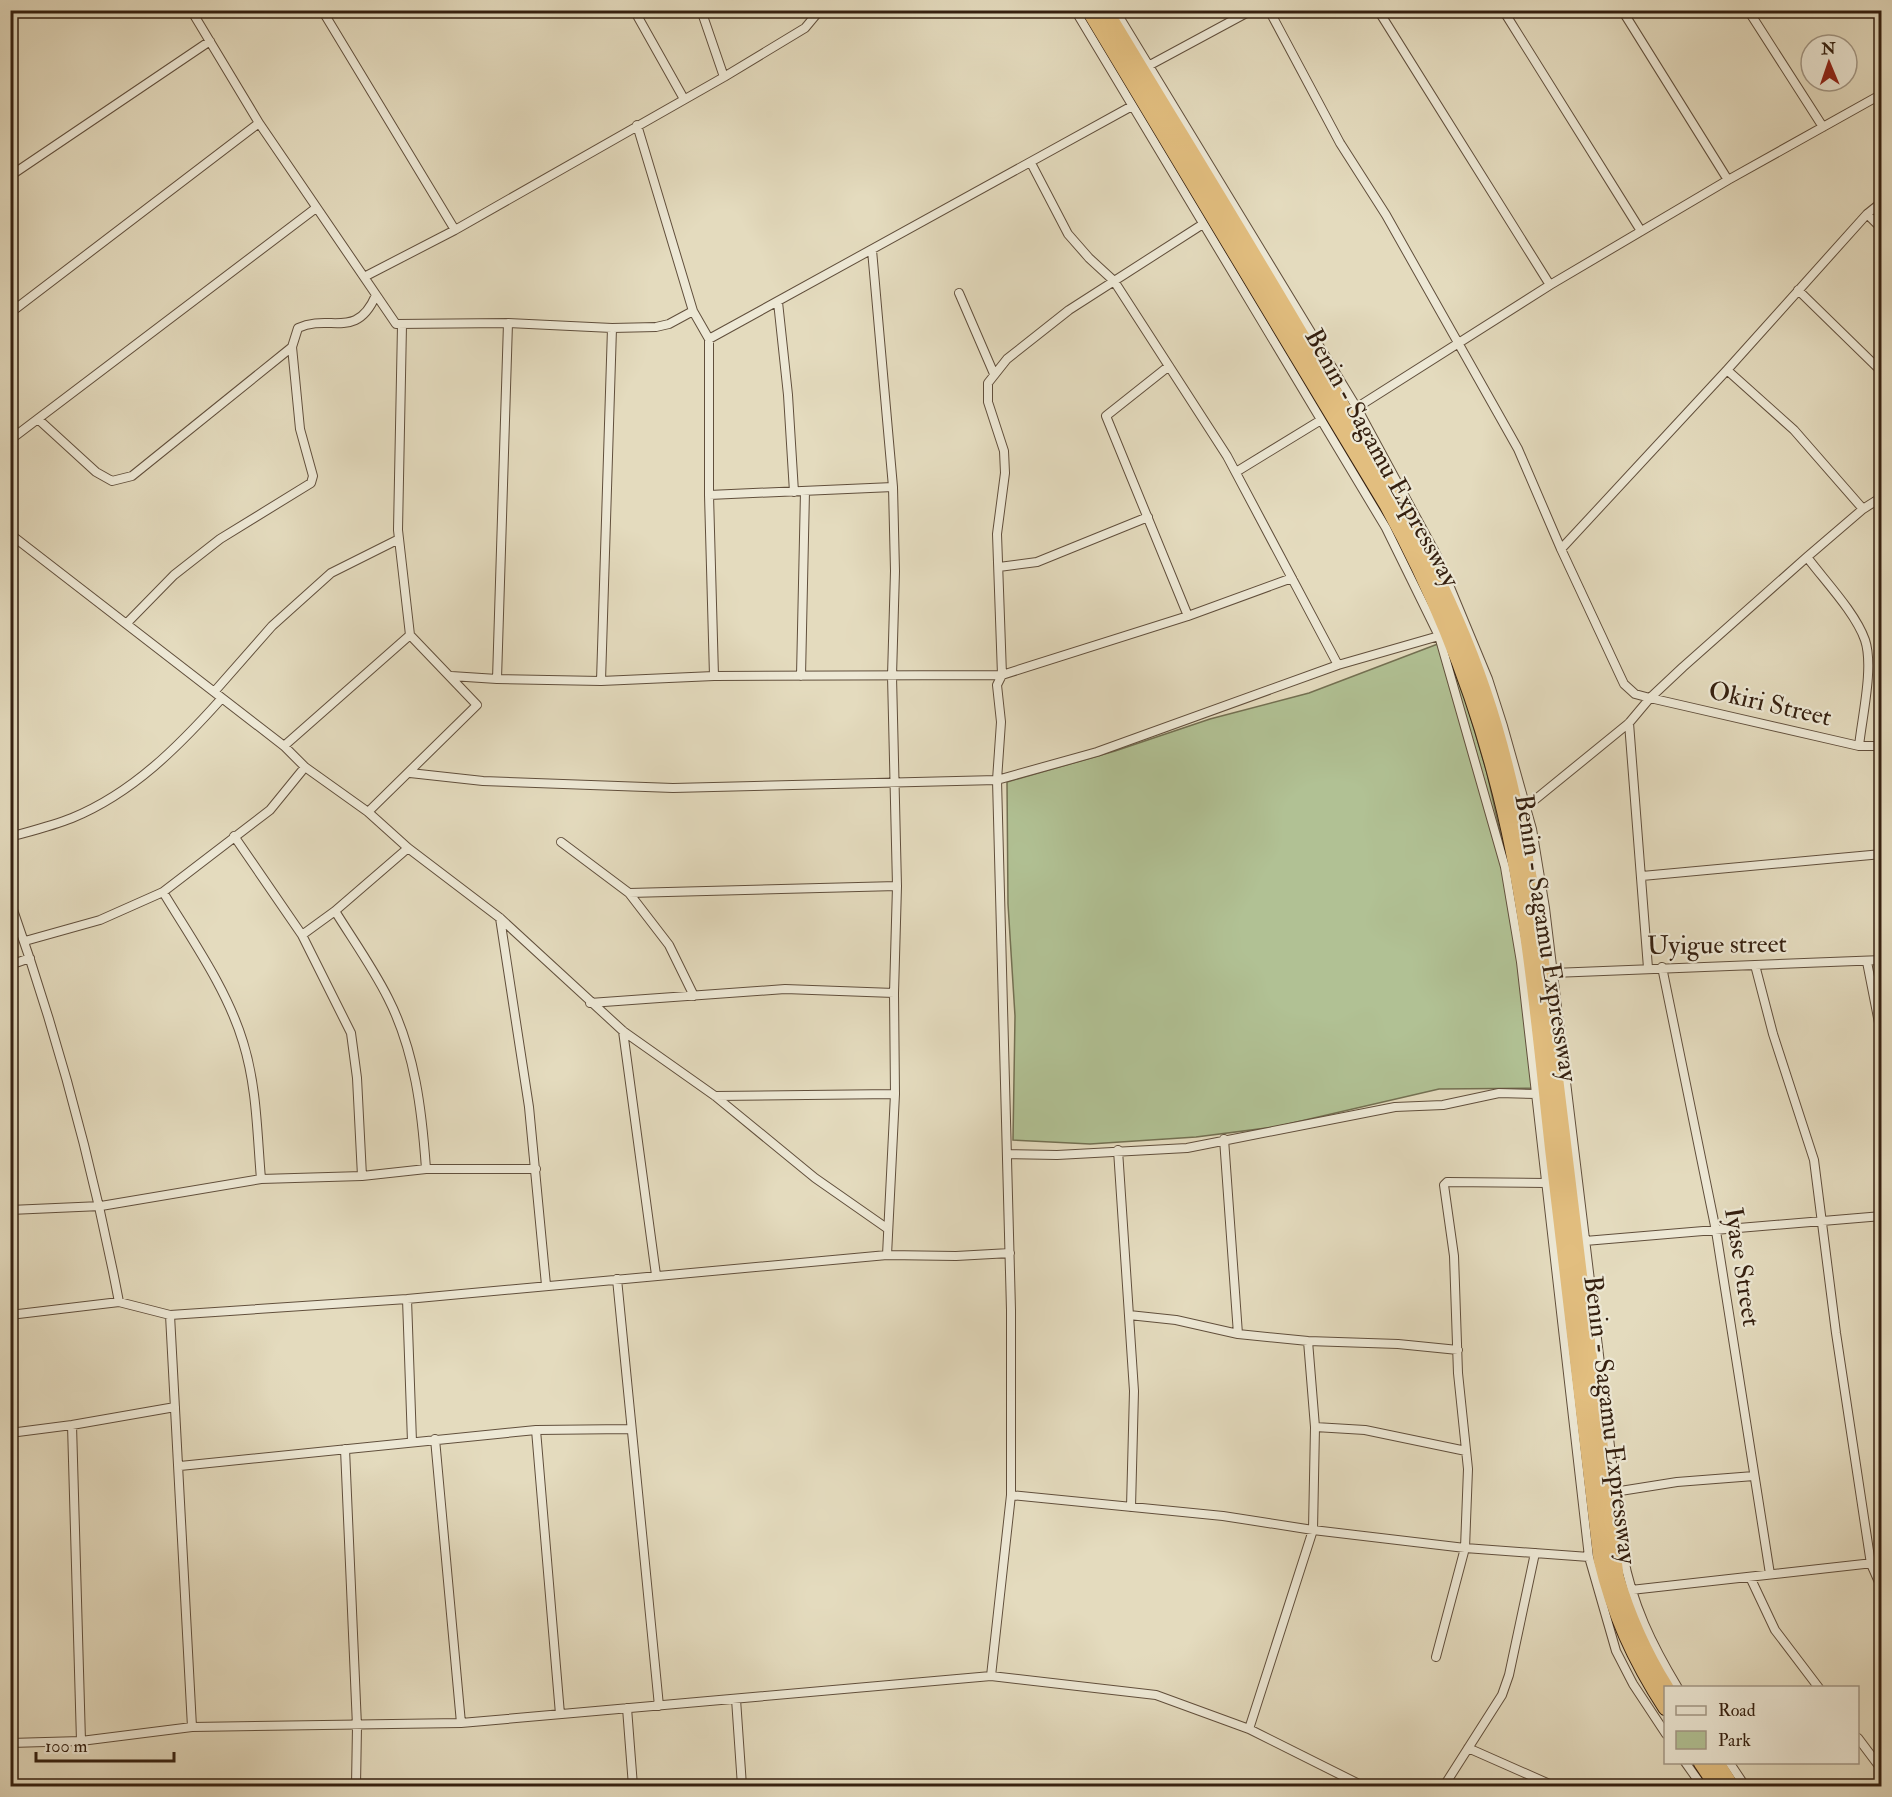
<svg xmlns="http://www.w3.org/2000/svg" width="1892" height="1797" font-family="'IM FELL Double Pica',serif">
	<rect width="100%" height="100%" fill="#e4dbbe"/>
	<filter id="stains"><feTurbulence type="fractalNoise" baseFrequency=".00333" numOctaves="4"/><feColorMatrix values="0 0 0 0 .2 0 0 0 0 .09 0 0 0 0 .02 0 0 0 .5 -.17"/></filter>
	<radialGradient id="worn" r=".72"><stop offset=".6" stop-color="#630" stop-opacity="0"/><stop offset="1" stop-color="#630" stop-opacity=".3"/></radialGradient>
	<path fill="#b1c194" stroke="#737052" stroke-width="1.5" d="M1443,642L1465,698L1487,773L1525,944L1540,1088L1439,1089L1275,1127L1196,1137L1090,1144L1013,1140L1015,1016L1008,904L1007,782L1115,751L1210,719L1309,693Z"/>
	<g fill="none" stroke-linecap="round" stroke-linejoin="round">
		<g stroke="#614f3c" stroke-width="10">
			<path id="street" d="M191,10L259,123L396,324L508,323L612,328L656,327L669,324L693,311
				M322,10L455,230
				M634,10L684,99
				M701,10L724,77
				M1075,10L1386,528L1439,636L1505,867L1521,962L1589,1557L1616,1651L1633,1684L1666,1734
				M1115,10L1357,408L1437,556L1488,679L1503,726L1532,829L1545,908L1623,1554C1632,1604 1652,1645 1678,1688
				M1269,10L1340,143L1386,215L1518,449L1561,549L1624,684L1635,694L1650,698L1859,746H1882
				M1378,10L1550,285
				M1503,10L1641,231
				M1622,10L1728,180
				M1748,10L1823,127
				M1874,10L1882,22
				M10,12L12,10
				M1150,65L1252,10
				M1031,163L1068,234L1089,258L1114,281L1227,456L1338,665
				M10,176L210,41
				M1867,214L1882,229
				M872,250L893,487L895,571L892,676L897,886L894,993L895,1094L887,1255
				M364,277L455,230L724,77L805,28L820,10
				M1798,290L1882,372
				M959,293L994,374
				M778,302L788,395L794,492
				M10,313L259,123
				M709,339L1132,106
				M1169,366L1106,416L1188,616
				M1727,370L1794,430L1863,509
				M1353,410L1550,285L1728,180L1882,94
				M38,419L96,472L112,481L132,476L292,347
				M10,440L316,208
				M1236,472L1321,420
				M709,495L893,487
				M10,534L284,746L305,767L368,812L408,848L500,918L623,1031L715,1096L815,1178L888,1229
				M1561,549L1727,370L1867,214L1882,202
				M1807,557C1824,580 1855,612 1865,640C1874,667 1862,717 1859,746
				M999,567L1037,562L1148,517
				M126,624L174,575L220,539L311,483L313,476L300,429L292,347L298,328C330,313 356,341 376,295
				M451,676L497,679L508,323
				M714,676L1002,675L1188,616L1292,578
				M801,676L805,491
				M497,679L601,681L714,676L709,495V339L693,311L637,125
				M601,681L612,328
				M214,692L272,626L331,573L399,539
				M1629,723L1648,968
				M284,746L410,635L398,530L402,325
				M410,773L483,781L673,788L997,780L1097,752L1338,665L1439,636
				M1526,807L1629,723L1650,698L1683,667L1807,557L1863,509L1882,497
				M368,812L477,705L410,635
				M234,836L302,935L351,1033L357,1078L362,1176
				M10,837C31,831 52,826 72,818C133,793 179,746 222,698
				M561,842L629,893L669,945L694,996
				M1642,876L1882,854
				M163,892C192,940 227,989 243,1042C257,1087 257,1133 261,1179
				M629,893L897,886
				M10,901C56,1031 93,1166 119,1302
				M335,911L408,848
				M500,918L529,1107L546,1285
				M302,935L335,911C353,940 373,968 388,998C415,1051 422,1111 426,1169
				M25,941L100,920L163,892L270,810L305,767
				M1867,962L1882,1038
				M10,965L30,958
				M1755,965L1773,1034L1814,1160L1836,1333L1871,1564L1882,1589
				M1662,967L1716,1231L1770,1574
				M1553,973L1882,960
				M590,1003L785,989L894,993
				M623,1031L656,1275
				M715,1096L895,1094
				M1224,1139L1238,1334
				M1118,1150L1134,1391L1131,1507
				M1008,1154L1057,1155L1187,1148L1395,1107L1443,1105L1499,1093L1536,1094
				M10,1210L101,1206L261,1179L362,1176L426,1169H536
				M1585,1241L1882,1216
				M617,1279L659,1706
				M407,1299L412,1442
				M10,1315L119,1302L170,1315L407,1299L887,1255L956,1256L1010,1253
				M170,1315L192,1727
				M1129,1315L1176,1320L1238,1334L1308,1341L1398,1344L1458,1350
				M72,1425L81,1741
				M1315,1427L1365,1430L1466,1451
				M536,1430L560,1714
				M10,1433L72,1425L175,1407
				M435,1439L461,1723
				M345,1449L357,1726L356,1786
				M180,1466L536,1430L630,1429
				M1614,1492L1677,1482L1754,1476
				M1011,1495L1223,1516L1313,1530L1465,1548L1589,1557
				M1750,1577L1775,1630L1819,1688
				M1631,1590L1882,1562
				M1436,1657L1465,1548L1468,1469L1458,1373L1454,1256L1444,1185L1447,1182L1546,1183
				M991,1676L1011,1495V1310L997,780L1001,722L997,685L1002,675L997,534L1005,473L1004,451L988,402V383L1007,359L1069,310L1203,224
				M736,1699L742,1786
				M627,1708L633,1786
				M1249,1729L1313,1530L1315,1427L1308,1341
				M1858,1738L1882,1770
				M10,1743L81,1741L192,1727L461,1723L991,1676L1156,1695L1249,1729L1363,1786
				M1468,1748L1554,1786
				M1685,1762L1702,1786
				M1729,1762L1745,1786
				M1444,1786L1502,1695L1509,1675L1535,1553"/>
		</g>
		<g stroke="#352010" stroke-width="17">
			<path id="highway" d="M1089,10L1387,505C1434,591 1471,682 1496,777C1529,899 1539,1028 1553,1153C1569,1289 1585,1424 1601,1559C1614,1614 1635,1660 1666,1708
				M1105,10C1183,140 1263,268 1338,399C1393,493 1448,586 1483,690C1508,763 1523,840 1536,917L1616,1576C1628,1617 1643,1651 1666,1688
				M1701,1762L1717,1786
				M1716,1762L1731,1786"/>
		</g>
		<use href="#street" stroke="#ede8d5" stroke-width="8"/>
		<use href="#highway" stroke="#e2be7f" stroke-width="15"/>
	</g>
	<g text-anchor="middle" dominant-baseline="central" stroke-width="4.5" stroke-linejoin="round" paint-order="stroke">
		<g font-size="26" fill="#352010" stroke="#ede8d5">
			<text transform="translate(1382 458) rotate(61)">Benin - Sagamu Expressway</text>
			<text transform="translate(1770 704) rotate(13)">Okiri Street</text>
			<text transform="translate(1546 938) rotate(81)">Benin - Sagamu Expressway</text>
			<text transform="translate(1717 945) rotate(-1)">Uyigue street</text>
			<text transform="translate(1742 1267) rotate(81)">Iyase Street</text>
			<text transform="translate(1610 1420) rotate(83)">Benin - Sagamu Expressway</text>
		</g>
	</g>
	<rect width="1892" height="1797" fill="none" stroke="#e4dbbe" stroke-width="36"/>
	<rect x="12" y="12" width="1868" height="1773" fill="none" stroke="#352010" stroke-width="3"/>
	<rect x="18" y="18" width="1856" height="1761" fill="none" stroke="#352010" stroke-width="1.5"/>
	<rect x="1664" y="1686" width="195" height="78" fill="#ede8d5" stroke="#a39886" stroke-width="1.5"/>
	<rect x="1676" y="1706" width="30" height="9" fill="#ede8d5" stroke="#a39886" stroke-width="1.5"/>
	<text x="1718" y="1716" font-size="18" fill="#352010">Road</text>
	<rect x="1676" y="1731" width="30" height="18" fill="#b1c194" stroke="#a39886" stroke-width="1.5"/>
	<text x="1718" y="1746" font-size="18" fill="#352010">Park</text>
	<g transform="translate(1829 63) rotate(358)"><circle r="28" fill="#ede8d5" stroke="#a39886" stroke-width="1.5"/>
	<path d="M0-4.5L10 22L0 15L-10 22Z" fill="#8f2418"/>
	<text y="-9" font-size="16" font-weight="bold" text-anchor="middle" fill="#352010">N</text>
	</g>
	<path d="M36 1752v9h138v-9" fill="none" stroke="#352010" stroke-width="3"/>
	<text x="45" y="1752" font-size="18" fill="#352010" stroke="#ede8d5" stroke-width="4.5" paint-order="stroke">100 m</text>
	<rect width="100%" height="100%" filter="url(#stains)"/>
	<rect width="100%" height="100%" fill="url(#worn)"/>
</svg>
